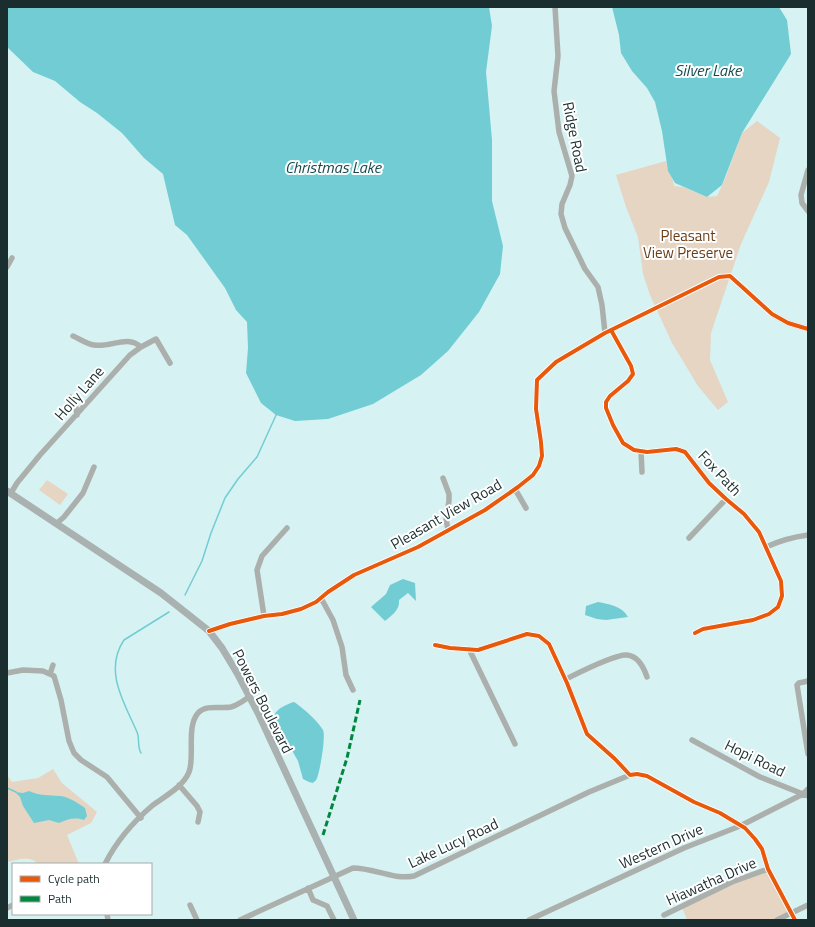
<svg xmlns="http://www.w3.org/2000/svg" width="815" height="927" font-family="'Titillium Web',sans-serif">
	<rect width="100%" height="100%" fill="#d7f2f3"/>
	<path fill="#e5d5c2" d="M757,121L780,138L769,182L741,244L711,333L710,360L728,402L718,410L698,386L672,343L650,295L643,274L638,237L626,207L616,175L666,161C668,172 673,177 674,186L683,187L707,197L717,196L725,179L742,133Z
		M47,480L68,494L60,505L39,490Z
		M53,769L62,783L97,812L91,823L67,835L79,864H38C30,855 17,860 7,862V775L12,782L38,778Z
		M768,869L791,913L777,920H687L682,907Z"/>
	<path fill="#71cdd3" d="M7,7H489L492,26L486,72L492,140V201L503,246L500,274L479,312L448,351L421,375L373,404L328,419L295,421L276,415L261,403L246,373L248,348L247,322L236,310L225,288L187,235L175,225L163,174L144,158L122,133L97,113L80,102L55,81L33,72L7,47Z
		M612,7H779L787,20L791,54L742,133L722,185L707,197L675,183L668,171L662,131L655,102L647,88L632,71L621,53L619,35Z
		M403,579L415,583L416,601L408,593L399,600C400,610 392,615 385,621L371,607L386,594L390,585Z
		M598,602C609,604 622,606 628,617L606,620L597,619L585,615L586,606Z
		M294,702C302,707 318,721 323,730C326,736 320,771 317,778C316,781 315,781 313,783L309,782L303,779L298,761L282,733L274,715C278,708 287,704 294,702Z
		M29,791C39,796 49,795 60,796C69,797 78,803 85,808L87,816L84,820C74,817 68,819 59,823L49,820L34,823L23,806L20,797L15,792L23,793Z"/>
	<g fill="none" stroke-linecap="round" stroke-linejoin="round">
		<path stroke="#71cdd3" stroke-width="1.5" d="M185,595L202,561L211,533L225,498L238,479L257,457L277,413
			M141,753C137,747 140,739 137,732C125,704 103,671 124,640L169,612
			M7,788L16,792"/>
		<path stroke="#acb0ad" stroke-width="5.5" d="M555,7L558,56L554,91L559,132L572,176L570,185L562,204L561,214L565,228L585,269L598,287L602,305L605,333
			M808,170L801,195L802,203L808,211
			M7,267L12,258
			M611,330L631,366L633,374L628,381L610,396L606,402V408L613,425L623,443L634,450L647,452L676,449L685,452L709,483L726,499L744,514L759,532L781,581L782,596L778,607L769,614L753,620L703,629L695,633
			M73,336C80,339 87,344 94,345C111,348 127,334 141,347
			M70,397L75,402L77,415
			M641,451L642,472
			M443,478L449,494V501L446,519L448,530
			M515,489L526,508
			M11,493L17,483L40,455L130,355L141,347L156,339L170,363
			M56,524L64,517L83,493L94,467
			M689,538L726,499
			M766,547C779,541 793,537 808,535
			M321,598L333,620L342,647L346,675L353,690
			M264,616L257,570L262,556L287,528
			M209,631L230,624L264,616L282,614L301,609L316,602L328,592L354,575L418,547L485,510L518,487L533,475L539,466L542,456L541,442L536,409L537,380L556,362L605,333L719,277L730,276L772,314L788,323L808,329
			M435,645L450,648L478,650L527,634L539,636L549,644L567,683L587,734L615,759L630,775L637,774L647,776L694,802L720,813L745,828L755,839L762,849L768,869L795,920
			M469,649L515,744
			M7,673L23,670L43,671L54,676L61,700L69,741L74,753L81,760L107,777L141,818
			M50,674L53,665
			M566,679C578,673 615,654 627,655C638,656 644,668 647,677
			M808,681L799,683L797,685L808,754
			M692,740L760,777L808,796
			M179,785L197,806L200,812L198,822
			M105,864C116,842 134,821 153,805C165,796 183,787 189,772C195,757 186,727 198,713C206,704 221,709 231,707C238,705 243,701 249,697
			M308,888L313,900L327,906L334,920
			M190,905L197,920
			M7,908L13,905
			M107,914L108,920
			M664,915L732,882L768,869
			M240,920L353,868C374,868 393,880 414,876L589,792L630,775
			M529,920L684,848L740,826L803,794L808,789
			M777,920L808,905"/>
		<path stroke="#a9b2b0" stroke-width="7" d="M7,491L161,593L209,631L222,648L237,673L259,715L354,920"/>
		<path stroke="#00873e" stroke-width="3" stroke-dasharray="6 3" stroke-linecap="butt" d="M323,835L347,758L360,700"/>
		<g stroke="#fff" stroke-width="6">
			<path id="cycleway" d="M611,330L631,366L633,374L628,381L610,396L606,402V408L613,425L623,443L634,450L647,452L676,449L685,452L709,483L726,499L744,514L759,532L781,581L782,596L778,607L769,614L753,620L703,629L695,633
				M209,631L230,624L264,616L282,614L301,609L316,602L328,592L354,575L418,547L485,510L518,487L533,475L539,466L542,456L541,442L536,409L537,380L556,362L605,333L719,277L730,276L772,314L788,323L808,329
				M435,645L450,648L478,650L527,634L539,636L549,644L567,683L587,734L615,759L630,775L637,774L647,776L694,802L720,813L745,828L755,839L762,849L768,869L795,920"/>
		</g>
		<use href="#cycleway" stroke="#e8590c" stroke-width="4"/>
	</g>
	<g text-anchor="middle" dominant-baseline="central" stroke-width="4" stroke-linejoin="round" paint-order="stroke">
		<g font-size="15" fill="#1b2e2f" stroke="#fff">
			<text transform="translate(575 137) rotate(79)">Ridge Road</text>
			<text transform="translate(79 393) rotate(-49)">Holly Lane</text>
			<text transform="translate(720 473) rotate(47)">Fox Path</text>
			<text transform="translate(446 514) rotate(-30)">Pleasant View Road</text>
			<text transform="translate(263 701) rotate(63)">Powers Boulevard</text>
			<text transform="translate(755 758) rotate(26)">Hopi Road</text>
			<text transform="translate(453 843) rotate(-25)">Lake Lucy Road</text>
			<text transform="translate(661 846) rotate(-24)">Western Drive</text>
			<text transform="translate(711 881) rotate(-24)">Hiawatha Drive</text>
		</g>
		<g font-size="15" fill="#6b3d18" stroke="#fff">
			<text x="688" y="235">Pleasant<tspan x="688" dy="17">View Preserve</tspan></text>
		</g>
		<g font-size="16" font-style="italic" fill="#164a4e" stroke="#fff">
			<text x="708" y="70">Silver Lake</text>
			<text x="333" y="167">Christmas Lake</text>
		</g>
	</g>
	<rect width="815" height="927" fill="none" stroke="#1b2e2f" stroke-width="16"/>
	<rect x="12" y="863" width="140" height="52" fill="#ffffff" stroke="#a4abac"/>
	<rect x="20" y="876" width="20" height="6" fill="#e8590c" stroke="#a4abac"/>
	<text x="48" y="883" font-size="12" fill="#1b2e2f">Cycle path</text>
	<rect x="20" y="896" width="20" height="6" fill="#00873e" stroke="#a4abac"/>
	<text x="48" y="903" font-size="12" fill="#1b2e2f">Path</text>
</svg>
